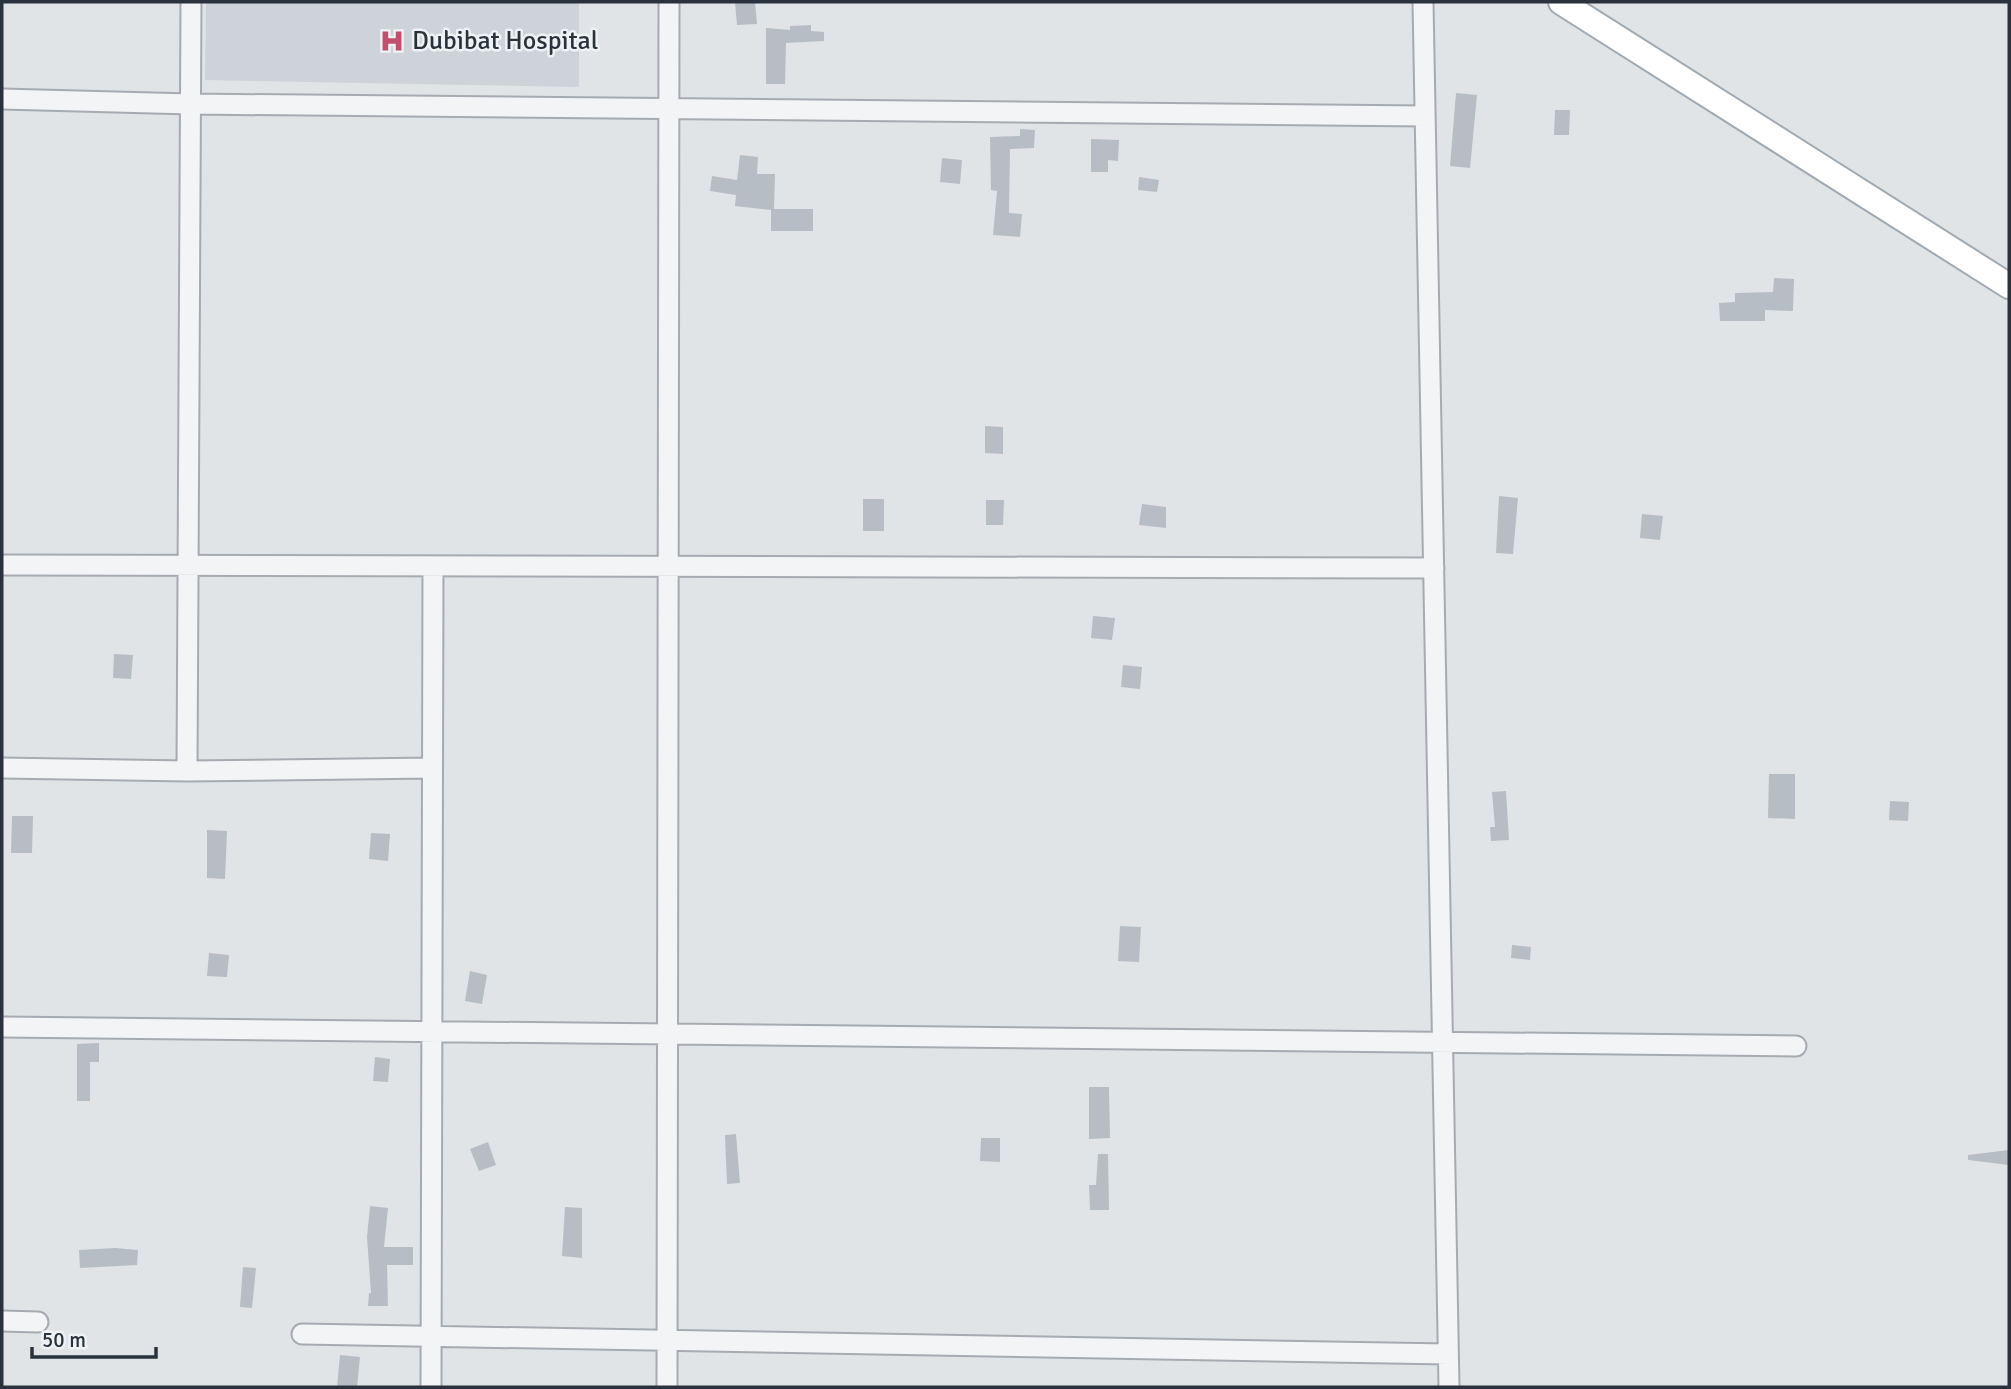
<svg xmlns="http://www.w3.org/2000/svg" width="2011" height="1389" font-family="Signika,sans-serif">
	<rect width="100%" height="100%" fill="#e0e4e7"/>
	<path fill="#ced3d9" d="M206,2H579V87L205,80Z"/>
	<path fill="#b7bdc4" d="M735,2H755L757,24L737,25Z
		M811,25V31L824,32V41L786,43L785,84H766V28L790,30V26Z
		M1456,93L1477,95L1470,168L1450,166Z
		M1555,110H1570L1569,135H1554Z
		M1020,129L1035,130L1034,148L1010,149L1009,213L1022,214L1020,237L993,235L997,191L991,190L990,137L1020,136Z
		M1091,139L1119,140L1118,161L1108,160V172H1091Z
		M740,155L758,157L757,174H775L774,209H813V231H771V210L735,206L736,195L710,191L712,176L737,180Z
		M942,158L962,160L960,184L940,182Z
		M1139,177L1159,180L1157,192L1138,190Z
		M1774,278L1794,279L1793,311L1765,310V321H1720L1719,303L1735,302V293L1773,292Z
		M985,426L1003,427V454L985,453Z
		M1499,496L1518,498L1513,554L1496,553Z
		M863,499H884V531H863Z
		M986,500H1004L1003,525H986Z
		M1142,504L1166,507V528L1139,525Z
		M1642,514L1663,516L1660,540L1640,538Z
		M1093,616L1115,618L1112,640L1091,638Z
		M114,654L133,655L131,679L113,678Z
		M1123,665L1142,667L1140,689L1121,687Z
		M1769,774H1795V819L1768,818Z
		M1506,791L1509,840L1491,841L1490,827H1495L1492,792Z
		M1890,801L1909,802L1908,821L1889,820Z
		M12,816H33L32,853H11Z
		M207,830L227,831L225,879L207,878Z
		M371,833L390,834L388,861L369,859Z
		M1120,926L1141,927L1139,962L1118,961Z
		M1512,945L1531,947L1530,960L1511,958Z
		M209,953L229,955L227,977L207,976Z
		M470,971L487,975L482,1004L465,1001Z
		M99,1043V1062H90V1101H77V1044Z
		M375,1057L390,1059L388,1082L373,1081Z
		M1089,1087H1109L1110,1138L1089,1139Z
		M736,1134L740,1183L727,1184L725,1135Z
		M981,1138H1000V1162L980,1161Z
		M488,1142L496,1165L479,1171L470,1149Z
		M2009,1150V1165L1968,1160V1155Z
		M1098,1154H1108L1109,1210H1090L1089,1185H1096Z
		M370,1206L388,1208L384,1247H413V1265H387L388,1306H368L369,1293H371L367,1237Z
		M565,1207L582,1208V1258L562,1256Z
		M115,1248L138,1250L137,1265L80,1268L79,1250Z
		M243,1267L256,1268L252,1308L240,1307Z
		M340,1355L360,1357L357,1387H337Z"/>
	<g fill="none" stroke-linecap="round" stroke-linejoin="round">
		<g stroke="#a6abb1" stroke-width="23">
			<path id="minor" d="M1423,2L1449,1387
				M2,99L191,104L1425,116
				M2,565L1434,568
				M2,768L187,771L432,768
				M187,771L191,2
				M2,1027L1796,1046
				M2,1321L38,1322
				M302,1334L1448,1354
				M431,1387L433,566
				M667,1387L669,2"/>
		</g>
		<g stroke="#a0a9b2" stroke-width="28">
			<path id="major" d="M1561,2L2009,286"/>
		</g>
		<use href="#minor" stroke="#f2f4f6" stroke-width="19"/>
		<use href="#major" stroke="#fff" stroke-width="24"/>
	</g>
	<defs>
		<g id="hospital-bare" transform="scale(1.89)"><path d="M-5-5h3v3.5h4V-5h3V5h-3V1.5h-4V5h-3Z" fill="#c1506e" stroke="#eff2f5" stroke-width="2.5" paint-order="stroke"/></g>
	</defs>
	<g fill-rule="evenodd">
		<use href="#hospital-bare" x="392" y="41"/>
	</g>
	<g text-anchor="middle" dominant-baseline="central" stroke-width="5" stroke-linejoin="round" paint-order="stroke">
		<g font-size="26" fill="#2a333d" stroke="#eff2f5" text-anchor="start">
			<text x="412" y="41">Dubibat Hospital</text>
		</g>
	</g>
	<rect width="2011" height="1389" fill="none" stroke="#2a333d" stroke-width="7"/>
	<path d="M32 1347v10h124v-10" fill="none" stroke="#2a333d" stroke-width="3.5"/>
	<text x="42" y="1347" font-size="21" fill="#2a333d" stroke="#eff2f5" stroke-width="5" paint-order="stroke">50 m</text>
</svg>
